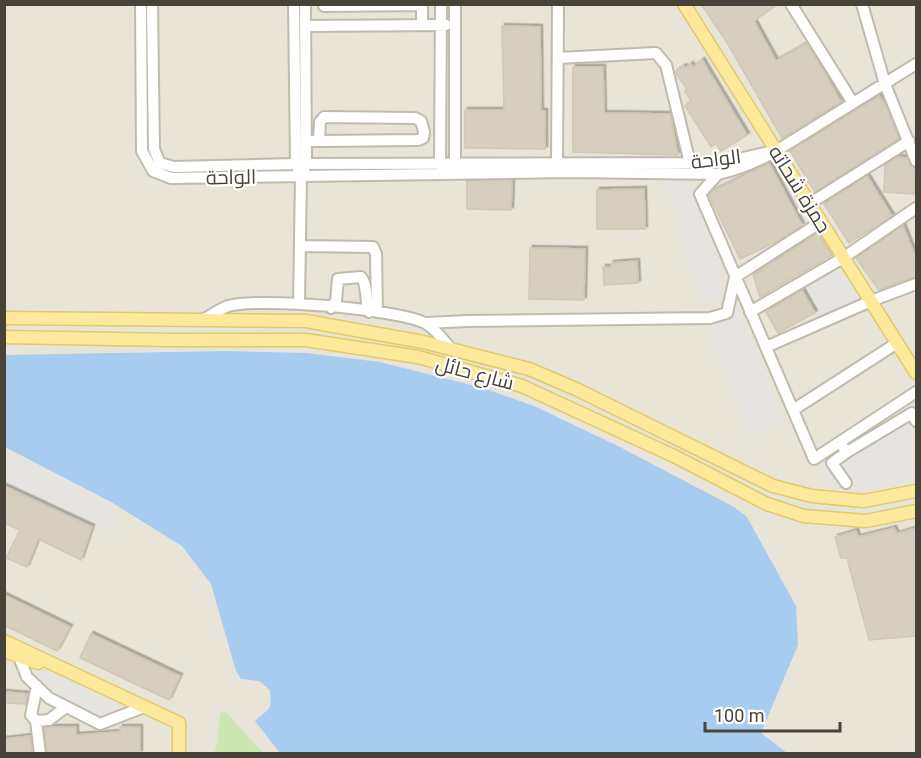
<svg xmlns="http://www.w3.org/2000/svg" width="921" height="758" font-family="Roboto,Cairo,sans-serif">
	<defs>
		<filter id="shadow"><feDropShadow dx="2.5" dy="-2.5" stdDeviation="0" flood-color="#0004"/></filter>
	</defs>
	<rect width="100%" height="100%" fill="#f4f2e9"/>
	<path fill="#e8e4d8" d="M4,5H448L449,169H691L748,161L741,151L709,158L460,159L459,5H916V753H5Z"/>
	<path fill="#cbe8b3" d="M226,712L263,753H214L218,742L220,713Z"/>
	<path fill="#e6e4e1" d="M686,180L722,268L720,301H699L666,183Z
		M843,264L863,298L821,318L804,285Z
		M737,302L784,421L750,435L712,344L715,325L730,318Z
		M916,399V480L877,487L830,486L816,464Z
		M5,447L111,502L118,521V533L92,527L5,486Z
		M33,667L55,675L124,705L100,716L53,693L36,676Z"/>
	<path fill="#a7ccef" d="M227,351L306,353L380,362L483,388L534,406L618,446L734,507L747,517L796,606L798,645L761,733L787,753H280L255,721C269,708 272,712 270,690L259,681L241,679L236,671L211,584L182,546L111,502L5,447V355Z"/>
	<path fill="#d6cfbf" stroke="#d1c7b2" stroke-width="1.5" filter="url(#shadow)" d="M701,4H778L754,21L776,61L807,43L841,102L782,138L726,41Z
		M502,26L540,27L541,111H545V149L465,148V110H504Z
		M702,60L747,135L721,151L716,143L711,147L685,106L691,101L685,91L687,89L675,72L684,66L685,68L691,64L693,67Z
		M573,67H603L604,113L670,114L678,155L573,152Z
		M879,96L886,106L899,139L815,192L790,151Z
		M897,157L907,158L911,166L915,168L914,194L884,192L885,165Z
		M769,163L802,225L778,241L740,259L709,195L713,191Z
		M867,176L892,216L849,243L824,204Z
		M512,180L511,210L467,209V181Z
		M644,189L645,229H597V190Z
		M903,226L916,258V277L879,290L856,258Z
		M818,233L832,255L760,297L753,275Z
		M530,248L585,249L584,300L529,299Z
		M637,261L638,283L604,285L603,267H611V263Z
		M802,290L815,313L778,333L766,312Z
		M4,486L92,527L81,560L38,539L27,567L6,558L20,530L4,523Z
		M894,528L897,534L916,528V636L869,640L847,558H841L835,537L856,531L858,537Z
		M4,595L70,627L57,651L4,625Z
		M91,634L180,676L169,700L80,658Z
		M4,692L28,694L26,704L4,703Z
		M52,727H76V735L120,732V727H140V753H47L44,728Z
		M30,736L32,753H4V739Z"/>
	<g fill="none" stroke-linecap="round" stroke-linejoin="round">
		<g stroke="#c0bbac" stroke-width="14">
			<path id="minor" d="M141,4L142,151L153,171L171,178L569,172L718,174C740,169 757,162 776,151C756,154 737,161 716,163L296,164L174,167L160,163L154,149L152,4
				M294,4L296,164L298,169
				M441,4L440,164L445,173L455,164V4
				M791,4L853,103
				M862,4L885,84L916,161
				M324,6L422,5V25
				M305,26L446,25
				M558,58L656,53L666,65L690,163
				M306,141H319L418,140L423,138L424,132L421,121L415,118L324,117L320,122L319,141
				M776,151L916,64
				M557,164L558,4
				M304,169L306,164L305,4
				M718,174L700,194L814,459L916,392
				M809,204L909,141
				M300,246L373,247L376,254L377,312
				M299,304L301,176
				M331,308L336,301L338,279L361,277C368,285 365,301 369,312
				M750,312L843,258L916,208
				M204,319C212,315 220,309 228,306C260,297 395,309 425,323C434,327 444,341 451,349
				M427,323L467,321L710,318L727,313L735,277L821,222
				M766,347L871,301L916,284
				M793,410L897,343
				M843,447L847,452L832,463L846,483
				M847,452L912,413L916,421
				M19,657L27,677L49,698L100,724L144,707
				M36,721L31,715L37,686
				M40,754L36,721L49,720L66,707"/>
		</g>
		<g stroke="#e2c96a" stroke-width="15">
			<path id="major" d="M684,4L916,373
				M4,318L306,321L423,342L529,369L576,389L773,486L812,496L864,501L916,491
				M4,337L170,340H306L418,357L522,386L674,456L767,504L804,516L866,521L916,511
				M4,641L179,723V754
				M4,651L38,663"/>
		</g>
		<use href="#minor" stroke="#fff" stroke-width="10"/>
		<use href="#major" stroke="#fce99b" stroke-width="12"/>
	</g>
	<g text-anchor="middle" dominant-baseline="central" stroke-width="4.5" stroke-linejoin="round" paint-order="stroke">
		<g font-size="20" fill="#484338" stroke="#fff">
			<text transform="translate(716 159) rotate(-7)">الواحة</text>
			<text transform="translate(231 177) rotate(-1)">الواحة</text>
			<text transform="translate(800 189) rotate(58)">حمزة شحاته</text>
			<text transform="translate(475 373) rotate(15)">شارع حائل</text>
		</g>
	</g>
	<rect width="921" height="758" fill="none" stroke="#484338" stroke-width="12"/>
	<path d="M705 722v9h135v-9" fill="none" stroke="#484338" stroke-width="3"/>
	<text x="714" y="722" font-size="18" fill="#484338" stroke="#ffffff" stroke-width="4.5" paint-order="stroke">100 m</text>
</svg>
